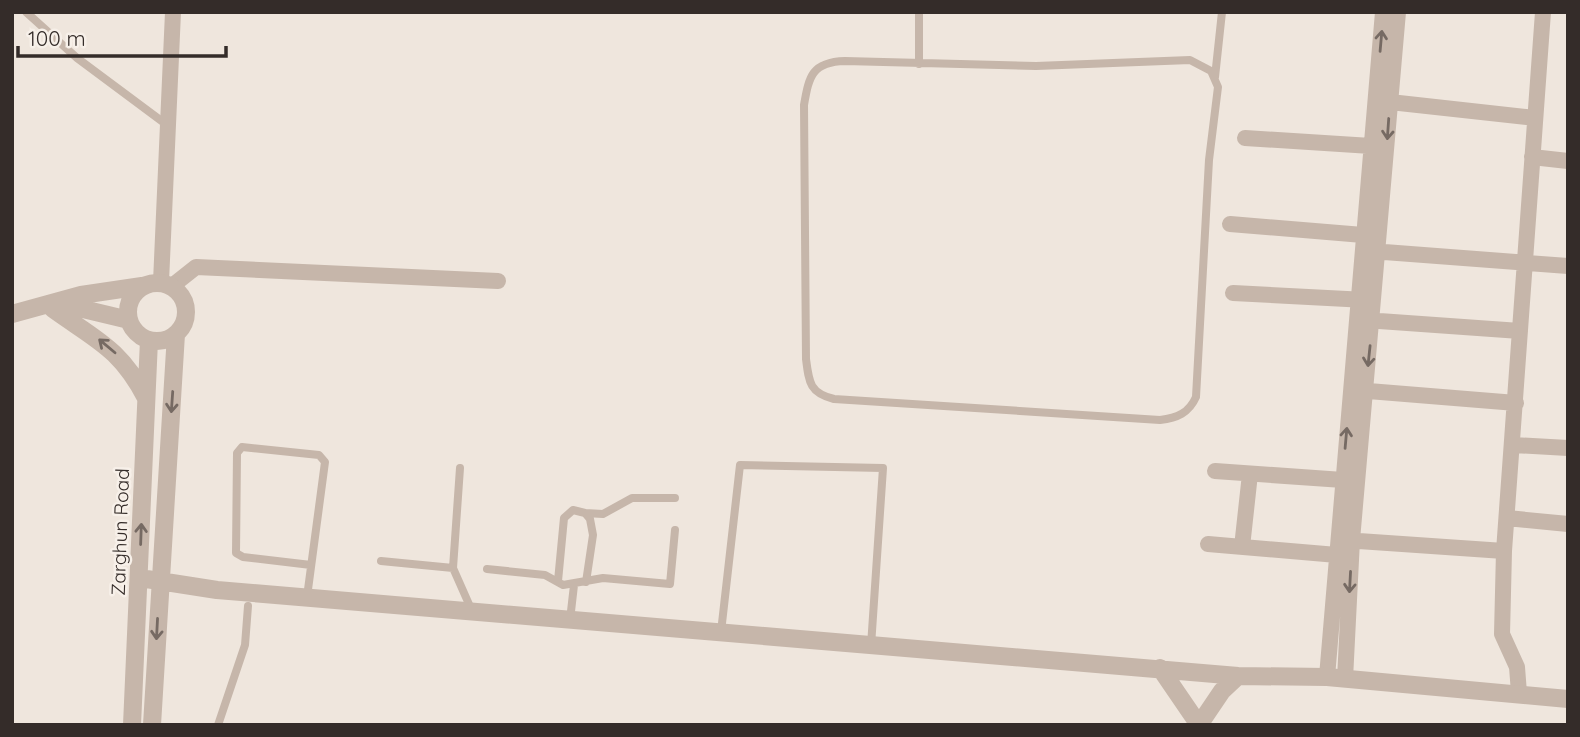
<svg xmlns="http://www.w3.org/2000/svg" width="1580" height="737" font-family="Quicksand,sans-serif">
	<rect width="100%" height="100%" fill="#efe6dd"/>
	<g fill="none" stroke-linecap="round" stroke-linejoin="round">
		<path stroke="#c6b6aa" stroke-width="8" d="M26,12L77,58L167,125
			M1190,60L1211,71L1218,87L1209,160L1196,397C1189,413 1177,418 1160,420L834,399C810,393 809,383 806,359L804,105C809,76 812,62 845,61L1036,66Z
			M919,64V12
			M1215,77L1222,12
			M460,468L453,568L472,611
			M585,513L603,514L632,498H675
			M381,561L453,568
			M487,569L545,575L563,585L603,578L670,584L675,530
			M558,581L564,518L573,510L585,513L590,519L593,535L586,582
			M307,597L325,462L319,455L242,447L237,453L236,553L243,557L311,565
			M570,620L574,585
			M721,632L740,465L883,468L871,646
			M218,725L245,645L248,606"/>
		<path stroke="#c6b6aa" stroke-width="16" d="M1381,101L1535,118
			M1245,138L1371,146
			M1532,157L1568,161
			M1230,224L1363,235
			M1371,251L1568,266
			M161,282L173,12
			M172,286L196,267L498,281
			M1233,293L1366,300
			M1365,320L1520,331
			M1356,390L1516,403
			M1513,445L1568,448
			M1215,471L1343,480
			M1507,518L1568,524
			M1344,540L1504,551
			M1208,544L1337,555
			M1242,547L1250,474
			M1327,677L1383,12
			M1345,679L1352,540L1398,12
			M1519,693L1517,667L1502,634L1504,551L1543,12"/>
		<path stroke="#c6b6aa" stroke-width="18" d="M128 312a29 29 0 1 1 58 0a29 29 0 1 1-58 0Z
			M53,309C96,340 120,348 146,398
			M54,309H83L129,320
			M12,314L81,295L142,286
			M140,578L217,590L1238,676L1327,677L1568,699
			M1160,668L1199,725
			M132,725L149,340
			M152,725L176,334
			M1199,725L1222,691L1238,676"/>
	</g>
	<defs><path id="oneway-shaft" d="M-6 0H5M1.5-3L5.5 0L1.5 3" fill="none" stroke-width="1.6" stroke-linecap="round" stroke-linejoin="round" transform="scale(1.75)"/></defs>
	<g stroke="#766a63">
		<use href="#oneway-shaft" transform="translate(1381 41) rotate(-85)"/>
		<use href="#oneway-shaft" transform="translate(1388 129) rotate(94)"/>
		<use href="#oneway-shaft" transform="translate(107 346) rotate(-140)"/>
		<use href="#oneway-shaft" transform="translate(1369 356) rotate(96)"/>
		<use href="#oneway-shaft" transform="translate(172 402) rotate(94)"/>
		<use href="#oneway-shaft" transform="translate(1346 438) rotate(-85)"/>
		<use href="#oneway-shaft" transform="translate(141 534) rotate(-88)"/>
		<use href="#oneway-shaft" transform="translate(1350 582) rotate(93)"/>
		<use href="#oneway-shaft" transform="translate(157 629) rotate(93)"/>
	</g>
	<g text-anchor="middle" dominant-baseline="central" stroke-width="5" stroke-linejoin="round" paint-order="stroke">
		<g font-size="19" fill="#342c29" stroke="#f7f0e9">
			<text transform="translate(120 532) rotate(-88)">Zarghun Road</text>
		</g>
	</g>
	<rect width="1580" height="737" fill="none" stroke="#342c29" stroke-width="28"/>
	<path d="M18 46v10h208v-10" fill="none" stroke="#342c29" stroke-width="3.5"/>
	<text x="28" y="46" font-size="21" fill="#342c29" stroke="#f7f0e9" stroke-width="5" paint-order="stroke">100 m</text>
</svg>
